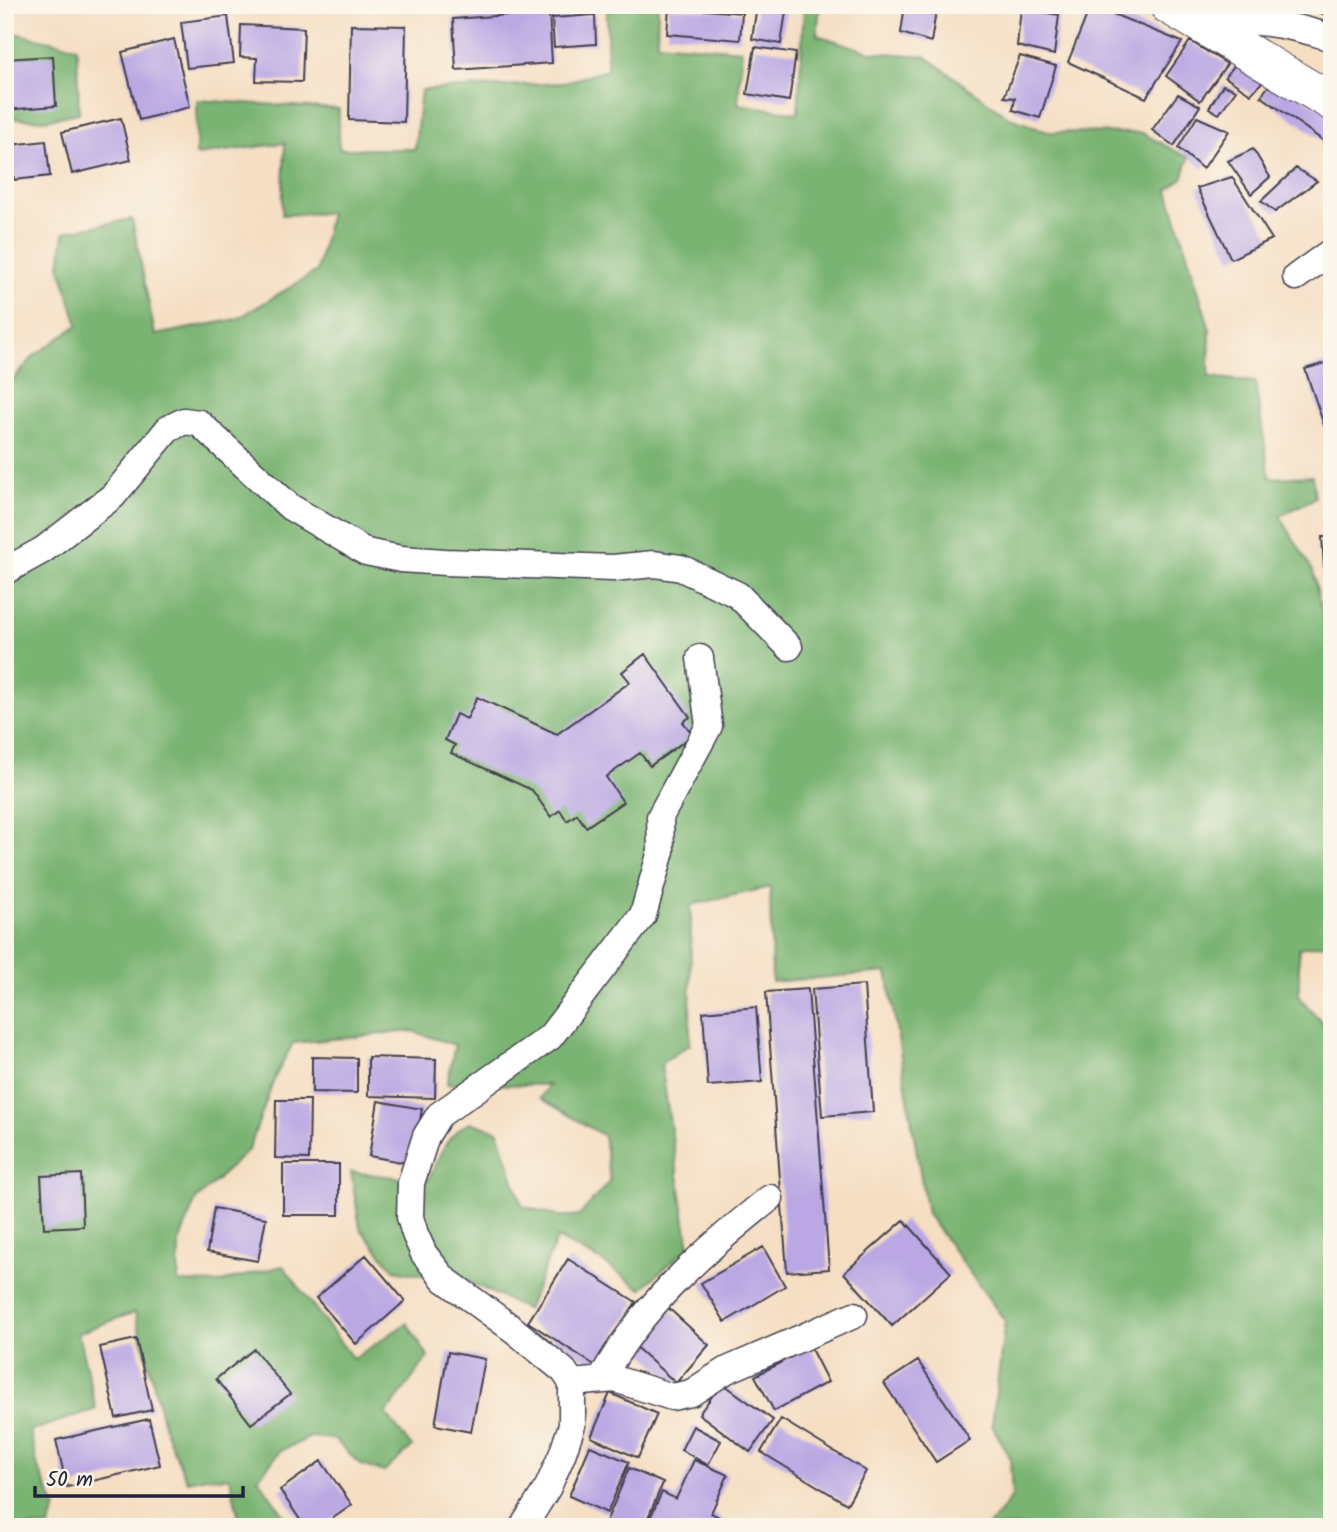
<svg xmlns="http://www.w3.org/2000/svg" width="1337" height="1532" font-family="Kalam,sans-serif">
	<rect width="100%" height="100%" fill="#fbf7ec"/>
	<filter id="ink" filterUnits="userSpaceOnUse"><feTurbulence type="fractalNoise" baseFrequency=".0143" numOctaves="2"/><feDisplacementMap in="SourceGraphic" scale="14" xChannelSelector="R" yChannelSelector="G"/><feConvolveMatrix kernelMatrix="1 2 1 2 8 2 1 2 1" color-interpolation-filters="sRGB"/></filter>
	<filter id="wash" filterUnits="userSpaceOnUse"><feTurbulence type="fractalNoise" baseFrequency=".00686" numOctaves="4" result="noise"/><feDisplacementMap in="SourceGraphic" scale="28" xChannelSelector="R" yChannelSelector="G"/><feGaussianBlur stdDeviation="1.57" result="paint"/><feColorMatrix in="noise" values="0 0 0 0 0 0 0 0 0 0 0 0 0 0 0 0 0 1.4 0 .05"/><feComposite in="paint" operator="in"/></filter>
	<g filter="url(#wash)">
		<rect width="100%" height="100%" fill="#f5dec2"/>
		<path fill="#7ab472" stroke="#4e6b56" stroke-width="2" d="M804,5H820L817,35L870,52L925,56L1010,118L1048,132L1142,133L1189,158L1182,178L1168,190L1210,330L1209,377L1255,382L1270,478L1312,476L1315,498L1280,516L1313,571L1332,662V943L1299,948V997L1332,1033V1527H988L1012,1497L1010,1458L992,1425L1005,1321L927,1214L887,972L772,982L770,887L691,905L690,1044L661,1064L689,1247L641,1289L600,1260L557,1238L527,1310L464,1279L432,1268L421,1275L394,1270L360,1228L351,1172L428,1181C439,1156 445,1136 470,1122L498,1131L522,1206L558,1216H579L610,1181L604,1136L540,1098L549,1085L447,1084L455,1045L412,1031L293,1043L275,1077L249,1149L195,1201L179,1243L178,1282L217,1283L283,1266L353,1359L407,1323L428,1357L386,1414L412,1447L384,1472L361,1465L334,1439L311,1437L280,1451L258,1478L292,1527H241L230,1478L206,1477L187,1481L166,1433L135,1312L78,1333L96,1409L30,1431L38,1468L56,1508L49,1527H5V389L34,356L78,325L60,267L64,232L132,219L155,335L237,319L317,271L330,213L282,215L285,143L196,155L197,100L339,109V149H415L421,90L562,83L607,70V8L658,6L657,43L742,50L738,104L798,113Z
			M5,31L77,47L79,113L45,120L5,118Z"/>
		<g id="blocks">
			<path fill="#baa7e3" d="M757,5H787L781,44L752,39Z
				M905,5H930V9L936,12L931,42L901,33Z
				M1091,5L1182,42L1146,98L1068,62Z
				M1307,5H1332V19Z
				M669,7L742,13L740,40L667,34Z
				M1021,8L1059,15L1054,55L1017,46Z
				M549,12L552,63L456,70L453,19Z
				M595,15L596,44L554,47L552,18Z
				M228,16L234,63L187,68L181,22Z
				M241,25L304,28L302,82L256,81L257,58L240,57Z
				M351,25L406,26L404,122L349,120Z
				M174,39L190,107L139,120L122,52Z
				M1190,41L1227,64L1200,101L1166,76Z
				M755,47L796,53L789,101L747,94Z
				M53,56L56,106L5,110V59Z
				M1020,56L1056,66L1040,118L1013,110L1015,98L1004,97Z
				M1332,59V85L1321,80Z
				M1239,60L1264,80L1251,94L1225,77Z
				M1273,80L1332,114V147L1261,96Z
				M1223,85L1236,90L1219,114L1209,108Z
				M1178,94L1200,106L1174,146L1152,130Z
				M1197,117L1229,131L1203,169L1178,148Z
				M121,118L131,160L72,174L62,132Z
				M46,141L50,176L14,180L10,145Z
				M1253,149L1270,177L1251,194L1228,161Z
				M1296,168L1317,181L1275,212L1261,201Z
				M1232,177L1272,239L1231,259L1197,188Z
				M1332,361V446H1331L1305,369Z
				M1322,537H1332V581H1325Z
				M645,654L690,717L683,722L693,735L650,766L640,753L606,777L623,802L586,827L577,814L567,821L560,810L551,817L532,790L451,753L455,745L445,740L456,714L467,719L477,697L557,734L630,682L622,672Z
				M864,985L873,1112L822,1116L812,989Z
				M808,989L829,1269L787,1272L766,992Z
				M756,1007L762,1082L708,1086L703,1012Z
				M312,1057L357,1058V1093L312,1092Z
				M368,1057L436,1059L435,1098L368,1096Z
				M276,1100H310L309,1159L275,1158Z
				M378,1101L422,1109L412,1164L369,1156Z
				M283,1164H339V1215H283Z
				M81,1174L83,1226L44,1228L41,1176Z
				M214,1208L266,1218L258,1261L207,1252Z
				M904,1220L951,1273L892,1326L844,1273Z
				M763,1247L785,1286L725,1322L701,1283Z
				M366,1255L405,1301L356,1344L316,1298Z
				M568,1259L636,1302L596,1366L528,1322Z
				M664,1304L709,1345L676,1383L630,1342Z
				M136,1339L152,1410L116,1418L100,1347Z
				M810,1347L828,1382L774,1411L755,1376Z
				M254,1349L290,1394L251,1424L216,1379Z
				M448,1352L485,1359L471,1432L435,1425Z
				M918,1361L970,1440L936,1462L884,1383Z
				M722,1383L773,1420L750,1452L699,1414Z
				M610,1393L657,1414L638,1458L591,1437Z
				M149,1419L160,1465L67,1487L56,1440Z
				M781,1419L866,1471L847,1504L761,1452Z
				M693,1426L721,1441L708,1465L681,1450Z
				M590,1446L629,1462L607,1513L569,1496Z
				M694,1460L728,1475L711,1513L721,1518L717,1527H646L662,1492L676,1499Z
				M321,1461L352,1505L320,1527H305L280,1490Z
				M629,1468L663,1483L644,1527H604Z"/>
		</g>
	</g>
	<g filter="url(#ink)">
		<use href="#blocks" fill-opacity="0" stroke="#423e4f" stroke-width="2"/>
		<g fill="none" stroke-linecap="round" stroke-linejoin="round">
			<g stroke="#423e4f" stroke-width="29">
				<path id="minor" d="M1200,22C1252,19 1282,22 1332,38
					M1296,277L1332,251
					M5,571L43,550L113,496L168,429L184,421L199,423L290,507L366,552L401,559L445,562L613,568L654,564L681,568L738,595L789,647
					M601,1380C641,1305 704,1251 770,1198
					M572,1383L615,1379L672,1397L691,1393L725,1371L854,1315
					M523,1527L548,1487L562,1455L572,1425V1383L564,1371L514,1330L444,1279L424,1254L415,1234L410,1217L411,1183L426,1136L439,1115L550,1037L643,915L661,851L660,817L709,726L700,658"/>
			</g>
			<g stroke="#423e4f" stroke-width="39">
				<path id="secondary" d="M1168,5L1332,102"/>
			</g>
			<use href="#minor" stroke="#fff" stroke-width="26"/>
			<use href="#secondary" stroke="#fff" stroke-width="37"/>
		</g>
	</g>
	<rect width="1337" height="1532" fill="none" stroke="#fbf7ec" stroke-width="28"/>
	<path d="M35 1486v10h208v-10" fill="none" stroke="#22223b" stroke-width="3.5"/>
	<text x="46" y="1486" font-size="21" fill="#22223b" stroke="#fbf7ec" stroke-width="5" paint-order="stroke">50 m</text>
</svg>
